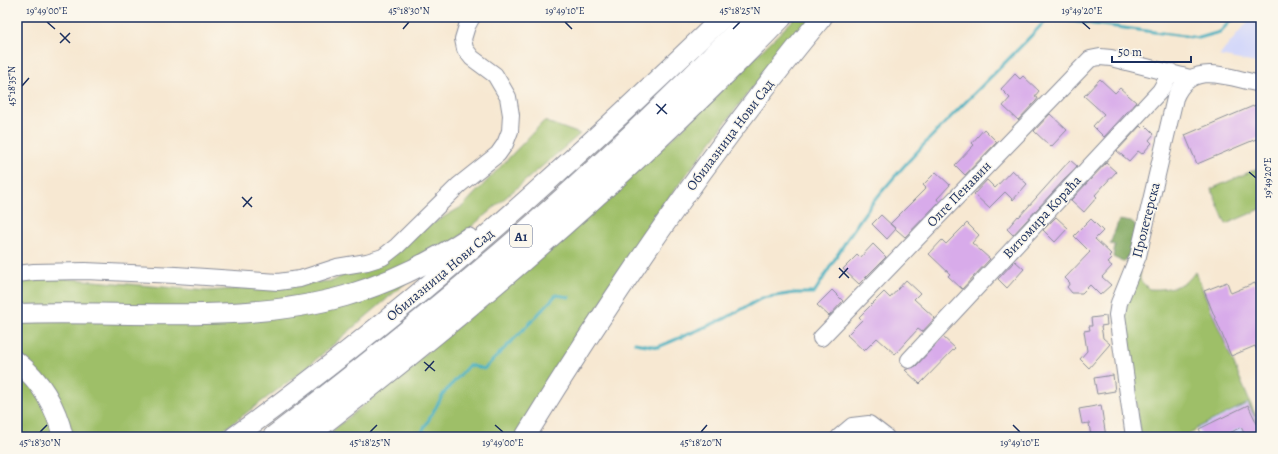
<svg xmlns="http://www.w3.org/2000/svg" width="1278" height="454" font-family="Alegreya,serif">
	<rect width="100%" height="100%" fill="#fbf7ec"/>
	<filter id="ink" filterUnits="userSpaceOnUse"><feTurbulence type="fractalNoise" baseFrequency=".025" numOctaves="2"/><feDisplacementMap in="SourceGraphic" scale="8" xChannelSelector="R" yChannelSelector="G"/><feConvolveMatrix kernelMatrix="1 2 1 2 8 2 1 2 1" color-interpolation-filters="sRGB"/></filter>
	<filter id="wash" filterUnits="userSpaceOnUse"><feTurbulence type="fractalNoise" baseFrequency=".012" numOctaves="4" result="noise"/><feDisplacementMap in="SourceGraphic" scale="16" xChannelSelector="R" yChannelSelector="G"/><feGaussianBlur stdDeviation="0.9" result="paint"/><feColorMatrix in="noise" values="0 0 0 0 0 0 0 0 0 0 0 0 0 0 0 0 0 1.4 0 .05"/><feComposite in="paint" operator="in"/></filter>
	<g filter="url(#wash)">
		<rect width="100%" height="100%" fill="#f7e8d2"/>
		<path fill="#d4d8f9" d="M1252,17H1261V64L1219,56Z
			M1248,403L1261,429V437H1201L1197,428Z"/>
		<path fill="#9ebf68" stroke="#5c7763" d="M796,17H814L747,94L659,211L516,437H325L499,292L678,133Z
			M544,121L580,134L300,373L214,437H17V277L26,275L208,291L333,281L463,206Z
			M1261,167V209L1226,224L1211,189Z
			M1195,271L1259,424L1261,423V429L1248,403L1197,428L1194,432L1180,437H1141L1124,315L1128,299L1140,272V280L1149,289C1165,290 1188,287 1195,271Z"/>
		<path fill="#7ea65c" stroke="#4c6a5d" d="M1119,220L1131,222L1137,227C1135,239 1134,254 1123,262L1113,257L1115,245L1110,244Z"/>
		<g fill="none" stroke-linecap="round" stroke-linejoin="round">
			<path stroke="#40adbe" stroke-width="3" d="M635,343L658,347L726,318L762,298L795,293H814C832,265 849,233 870,206C923,139 988,83 1046,20L1056,19L1199,38L1220,32L1234,17
				M419,437L444,393L469,365L484,369L531,322L556,295L569,297"/>
		</g>
		<g id="blocks">
			<path fill="#d8abea" d="M1015,74L1020,79L1023,76L1039,91L1035,96L1038,98L1036,101L1018,120L1003,106L1010,98L1001,89Z
				M1100,79L1115,93L1120,88L1136,102L1104,137L1093,126L1104,114L1084,96Z
				M1258,104L1261,112V137L1197,164L1185,135Z
				M1050,114L1067,130L1051,147L1034,131Z
				M1145,125L1154,134L1149,140L1152,143L1142,154L1138,151L1129,161L1117,151L1140,126L1142,128Z
				M984,129L997,142L965,175L955,165L974,145L972,143Z
				M1070,160L1077,166L1013,235L1007,229L1018,216L1019,217Z
				M1106,163L1116,172L1095,195L1097,197L1084,212L1071,200Z
				M1012,170L1027,184L1013,200L1005,192L989,208L974,194L987,180L995,188Z
				M936,172L950,185L937,199L939,202L905,237L890,224L926,188L923,185Z
				M881,215L896,229L887,239L872,224Z
				M1056,217L1068,228L1055,242L1043,230Z
				M1091,219L1103,231L1095,239L1111,254L1109,256L1112,259L1108,263L1112,266L1102,277L1111,285L1100,295L1090,285L1082,293H1072L1067,287L1070,283L1065,278L1090,252L1074,236Z
				M967,223L979,235L972,243L990,259L962,289L948,276L950,274L929,254L942,240L946,244Z
				M873,244L886,257L859,284L843,269L857,255L860,258Z
				M1015,261L1024,269L1007,288L998,279Z
				M906,280L920,293L914,299L935,318L922,332L918,329L895,354L877,338L864,351L847,335L862,320L859,317L884,292L890,298Z
				M1227,282L1231,293L1255,283L1261,299V361L1255,346L1231,356L1204,291Z
				M832,290L843,301L829,316L817,305Z
				M1106,316L1107,325L1101,326L1103,338L1110,344L1089,368L1080,359L1087,351L1084,331L1090,330L1089,326H1092L1091,318Z
				M943,337L955,348L920,384L905,370L916,366Z
				M1113,375L1115,391L1097,394L1094,378Z
				M1101,405L1106,437H1091L1089,423L1082,424L1079,409Z
				M1248,405L1261,432V437H1246L1241,427L1222,437H1203L1199,429Z"/>
		</g>
	</g>
	<g filter="url(#ink)">
		<use href="#blocks" fill-opacity="0" stroke="#898c98" stroke-width="1"/>
		<g fill="none" stroke-linecap="round" stroke-linejoin="round">
			<g stroke="#898c98" stroke-width="18">
				<path id="minor" d="M17,274L34,272L85,271L176,275L278,282L300,279L337,267L367,262L383,257L397,246L459,185L498,154L505,144L510,131L511,115L508,97L495,75L472,58L465,49L463,39L467,26L472,17
					M821,338L1090,59L1100,57L1111,58L1190,78
					M909,360L1160,91L1171,72
					M839,437L852,426L869,424L886,437
					M1134,437L1117,315L1119,303L1138,256L1175,98C1191,59 1229,78 1261,84"/>
			</g>
			<g stroke="#898c98" stroke-width="22">
				<path id="major" d="M17,314C123,310 242,325 345,296C389,283 430,263 468,238
					M17,362C41,381 56,407 63,437
					M234,437C409,311 568,167 723,17
					M525,437C615,291 712,149 822,17"/>
			</g>
			<g stroke="#898c98" stroke-width="24">
				<path id="highway" d="M274,437C360,371 445,303 527,231C605,163 679,91 752,17
					M305,437C473,308 634,169 781,17"/>
			</g>
			<use href="#minor" stroke="#fff" stroke-width="16"/>
			<use href="#major" stroke="#fff" stroke-width="20"/>
			<use href="#highway" stroke="#fff" stroke-width="22"/>
		</g>
	</g>
	<path fill="none" stroke="#1b2f5e" stroke-width="1.5" d="M47,22L55,29M565,22L572,29M1082,22L1090,29M403,29L409,22M733,29L740,22M60,33L70,43M60,43L70,33M22,86L29,78M656,104L667,114M657,114L666,104M1249,172L1256,178M242,197L252,207M243,207L252,197M839,268L849,278M839,278L848,268M424,362L435,371M425,371L434,361M495,425L503,432M1013,425L1020,432M40,432L47,425M370,432L377,425M701,432L707,425"/>
	<g text-anchor="middle" dominant-baseline="central" stroke-width="3" stroke-linejoin="round" paint-order="stroke">
		<rect fill="#fbf7ec" stroke="#5e6b89" stroke-width="1" x="510" y="225" width="22" height="22" rx="3"/>
		<g font-size="13" font-weight="bold" fill="#1b2f5e">
			<text x="521" y="236">A1</text>
		</g>
		<g font-size="14" fill="#1b2f5e" stroke="#fbf7ec">
			<text transform="translate(730 135) rotate(-53)">Обилазница Нови Сад</text>
			<text transform="translate(959 194) rotate(-46)">Олге Пенавин</text>
			<text transform="translate(1042 217) rotate(-47)">Витомира Кораћа</text>
			<text transform="translate(1146 220) rotate(-76)">Пролетерска</text>
			<text transform="translate(440 275) rotate(-40)">Обилазница Нови Сад</text>
		</g>
	</g>
	<rect width="1278" height="454" fill="none" stroke="#fbf7ec" stroke-width="44"/>
	<path d="M1112 56v6h79v-6" fill="none" stroke="#1b2f5e" stroke-width="2"/>
	<text x="1118" y="56" font-size="12" fill="#1b2f5e" stroke="#fbf7ec" stroke-width="3" paint-order="stroke">50 m</text>
	<rect x="22" y="22" width="1234" height="410" fill="none" stroke="#1b2f5e" stroke-width="1.5"/>
	<g font-size="10" text-anchor="middle" fill="#1b2f5e">
		<text x="47" y="14">19°49'00"E</text>
		<text x="409" y="14">45°18'30"N</text>
		<text x="565" y="14">19°49'10"E</text>
		<text x="740" y="14">45°18'25"N</text>
		<text x="1082" y="14">19°49'20"E</text>
		<text transform="translate(11 86) rotate(-90)" y="4">45°18'35"N</text>
		<text transform="translate(1267 178) rotate(-90)" y="4">19°49'20"E</text>
		<text x="40" y="446">45°18'30"N</text>
		<text x="370" y="446">45°18'25"N</text>
		<text x="503" y="446">19°49'00"E</text>
		<text x="701" y="446">45°18'20"N</text>
		<text x="1020" y="446">19°49'10"E</text>
	</g>
</svg>
